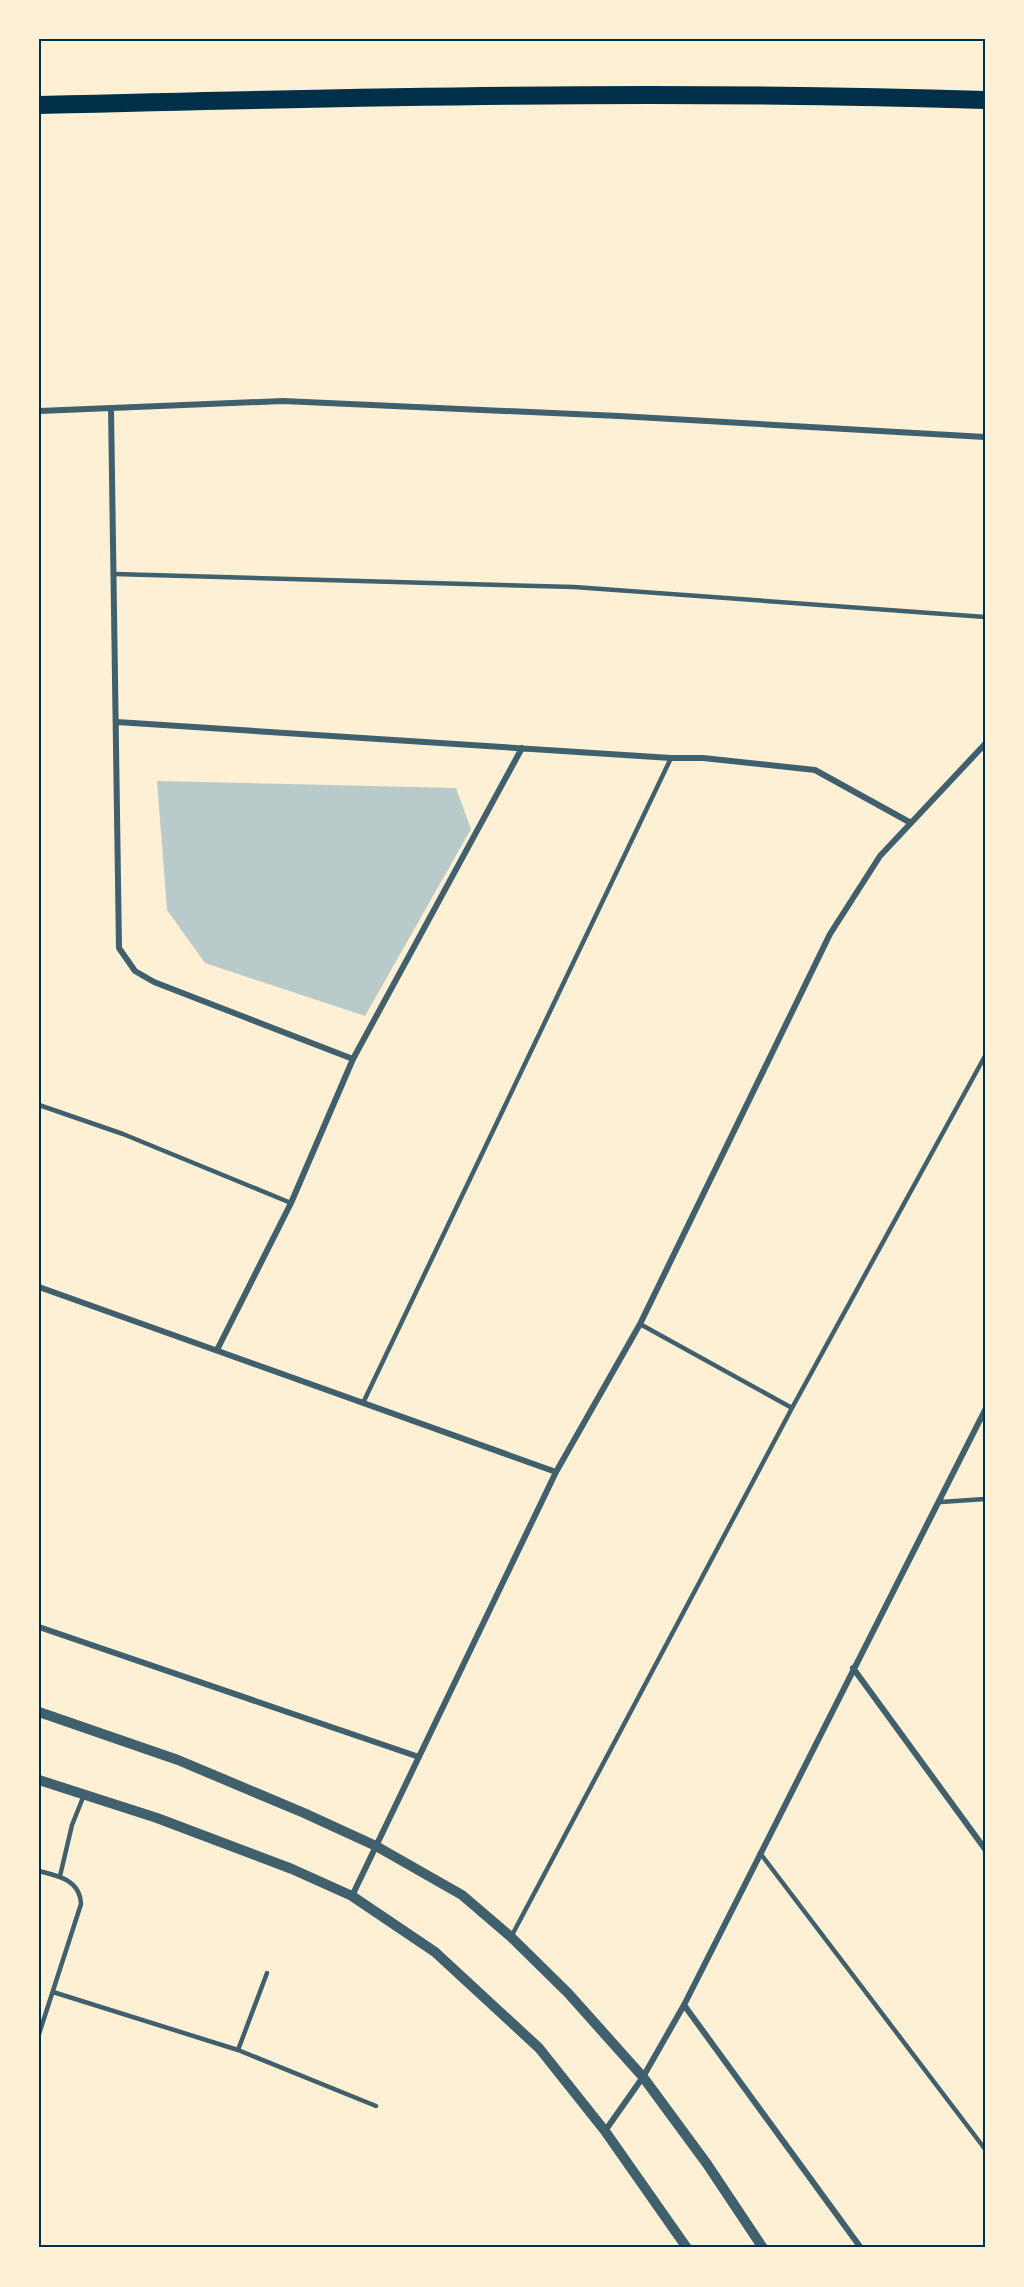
<svg xmlns="http://www.w3.org/2000/svg" width="1024" height="2287" font-family="'Exo 2',sans-serif">
	<rect width="100%" height="100%" fill="#fdf0d5"/>
	<path fill="#b9caca" d="M157,781L456,788L471,829L365,1016L205,963L167,910Z"/>
	<g fill="none" stroke-linecap="round" stroke-linejoin="round">
		<path stroke="#3f606c" stroke-width="4.5" d="M114,574L574,587L985,617
			M39,1105L123,1134L291,1203
			M640,1324L792,1408
			M363,1403L671,758
			M941,1502L985,1499
			M760,1853L985,2149
			M39,1871C59,1876 80,1880 81,1904L39,2034
			M60,1876L72,1825L84,1795
			M511,1937L792,1408L985,1056
			M53,1992L238,2050L376,2106
			M238,2050L267,1973"/>
		<path stroke="#3f606c" stroke-width="6" d="M111,408L119,948L135,971L154,982L353,1059
			M39,411L283,401L619,416L985,437
			M117,722L671,758H703L815,770L911,823
			M39,1287L556,1472
			M217,1350L291,1203L353,1059L522,748
			M39,1627L419,1757
			M853,1668L985,1849
			M352,1896L556,1472L640,1324L830,934L880,856L985,744
			M684,2005L861,2248
			M605,2131L643,2077L684,2005L985,1410"/>
		<path stroke="#3f606c" stroke-width="10" d="M39,1712L178,1760L304,1813L376,1846L462,1895L511,1937L568,1993L643,2077L707,2164L763,2248
			M39,1780L157,1818L292,1869L352,1896L435,1952L539,2048L605,2131L687,2248"/>
		<path stroke="#003049" stroke-width="18" d="M39,105C354,97 670,90 985,100"/>
	</g>
	<rect width="1024" height="2287" fill="none" stroke="#fdf0d5" stroke-width="81"/>
	<rect x="40" y="40" width="944" height="2206" fill="none" stroke="#003049" stroke-width="2"/>
</svg>
